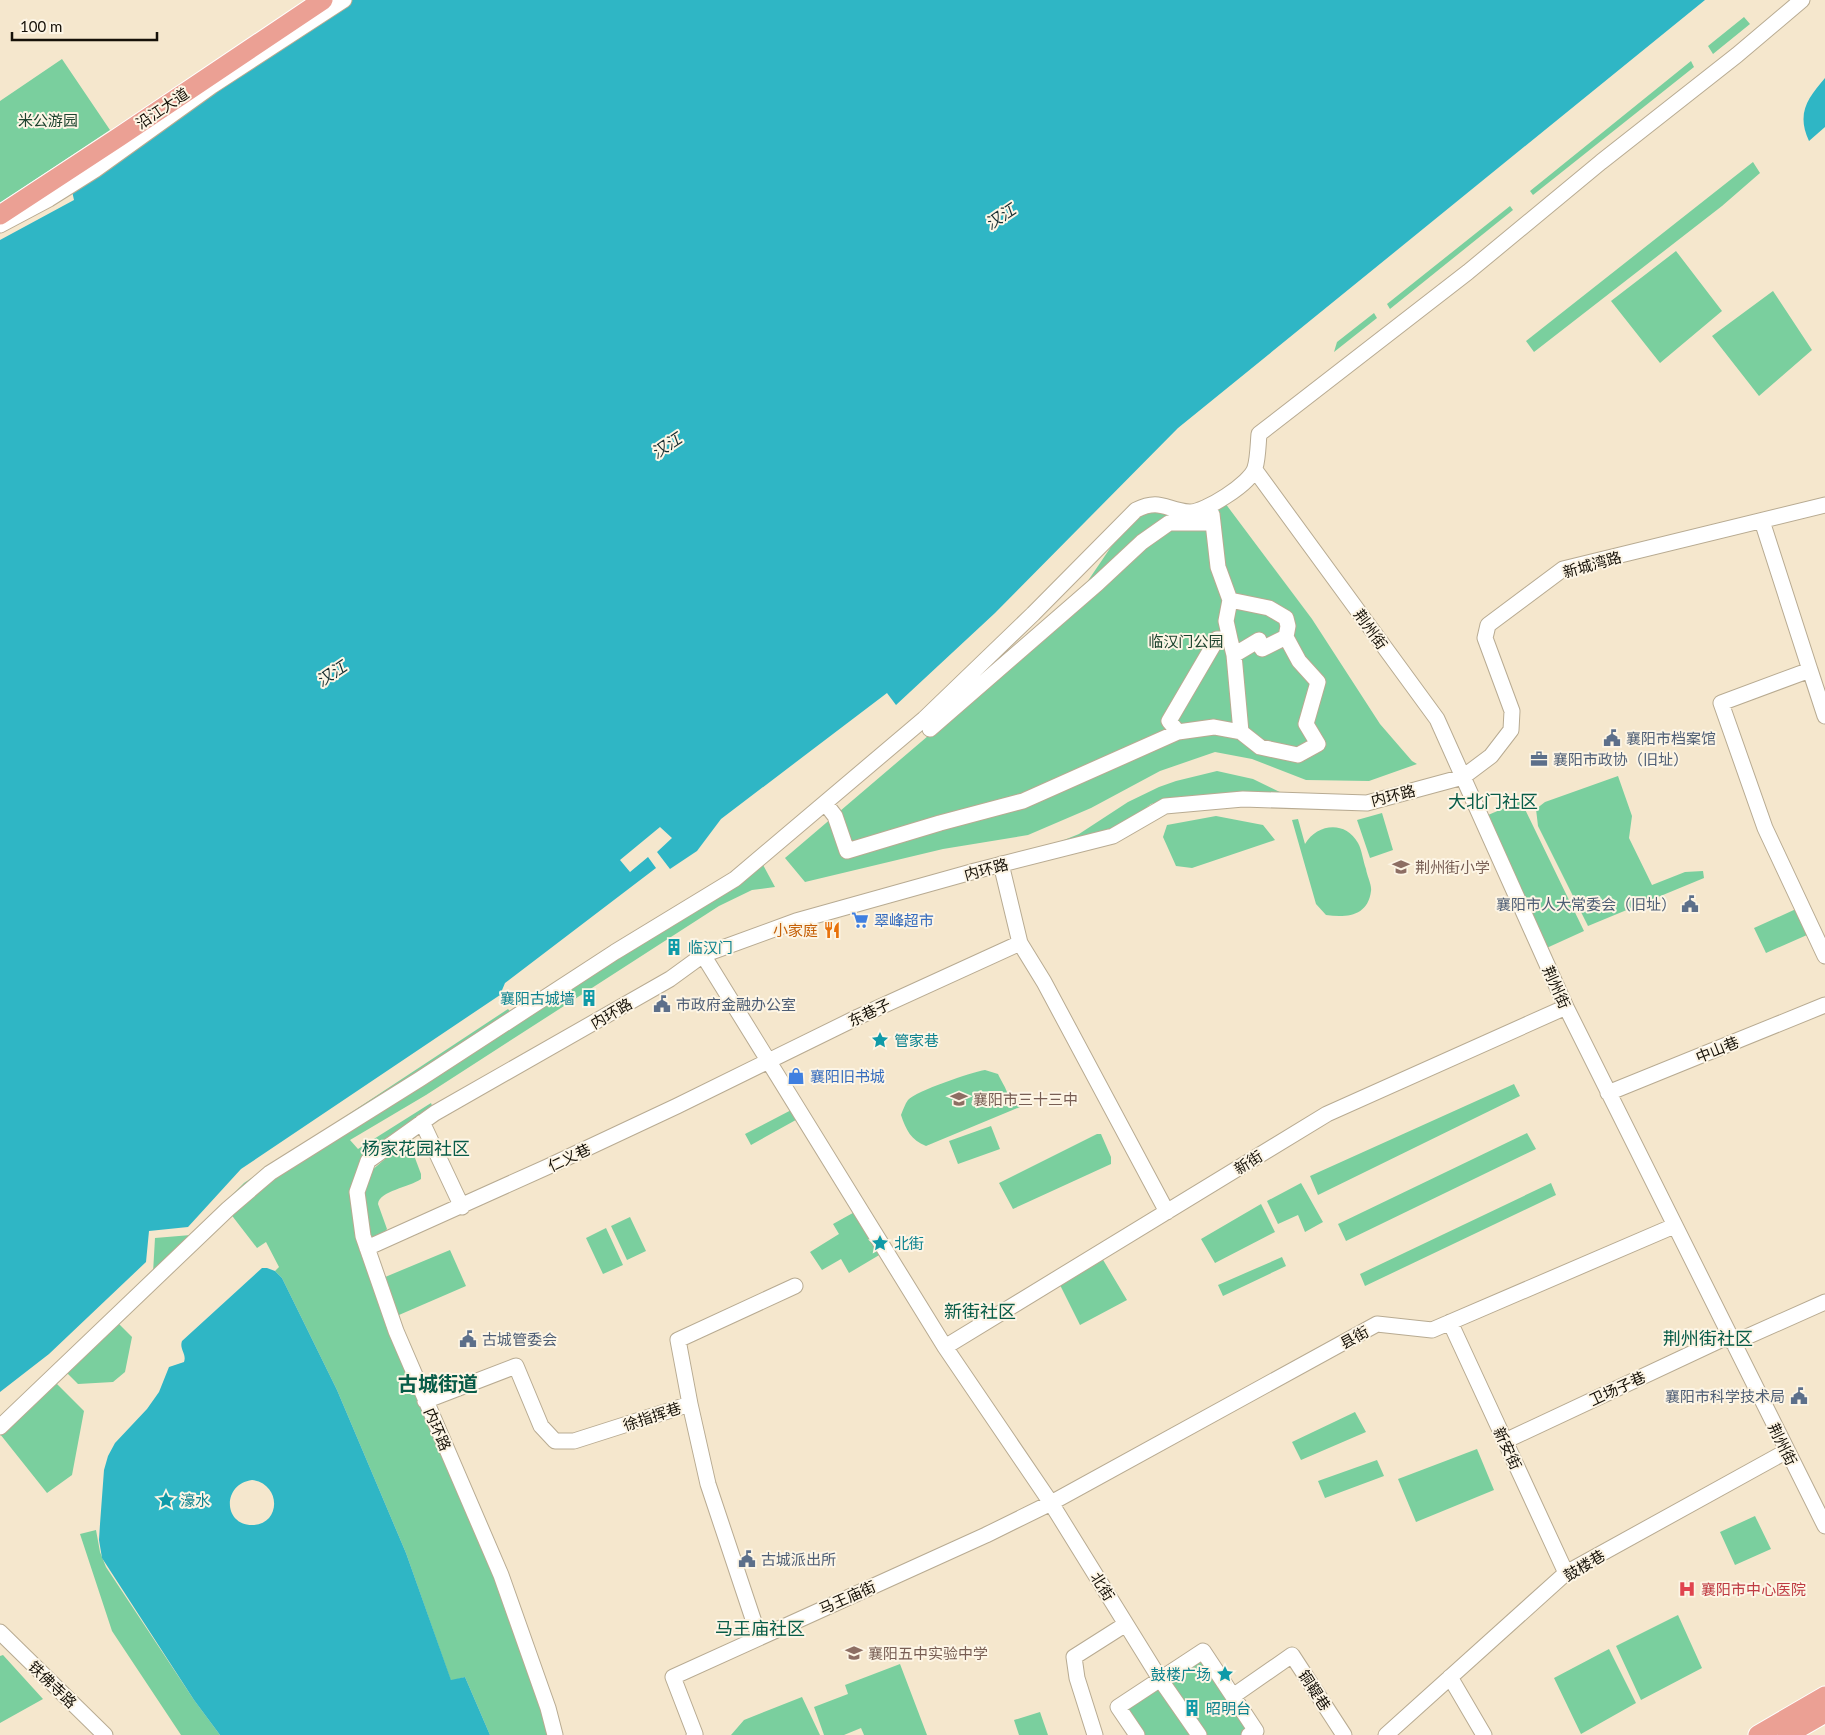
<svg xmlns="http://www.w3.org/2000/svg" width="1825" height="1735" font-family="Lato,'Noto Sans SC',sans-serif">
	<rect width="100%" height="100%" fill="#f5e7cd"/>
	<path fill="#7acf9e" d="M1744,17L1750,24L1713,54L1708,46Z
		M62,59L110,130L0,203V101Z
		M1691,61L1694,67L1533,195L1530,191Z
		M1753,162L1760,173L1722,206L1534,352L1526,341Z
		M1510,206L1513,210L1390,309L1387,304Z
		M1676,251L1722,311L1660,363L1611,301Z
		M1773,291L1812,350L1759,396L1712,336Z
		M1374,313L1377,318L1334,352L1337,342Z
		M1222,499L1312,619L1380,724L1412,761L1417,764L1369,781L1306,780L1252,759L1215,752L1160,771L1091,808L1028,835L943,849L805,882L785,858L1058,625L1136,510L1190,512Z
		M1217,771L1253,779L1288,796H1182L1151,804L1120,828L1049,846L1079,834L1128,802L1159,787L1176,781Z
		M1618,776L1632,816L1629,838L1652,885L1685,872L1703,871L1704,878L1588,926L1538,826L1536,809L1545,802Z
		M1521,801L1584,931L1540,951L1481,818Z
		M1382,813L1393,850L1370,858L1357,820Z
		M1216,816L1263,825L1275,840L1192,868L1176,866L1163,837L1167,825Z
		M1298,819L1305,844C1317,824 1345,820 1358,843C1362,850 1363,861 1366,869C1367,876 1372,885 1371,891C1368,916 1347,918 1326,915L1316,904L1292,820Z
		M762,863L775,887L752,890L719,906L426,1095L350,1140L358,1149L431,1103L435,1113L368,1161L357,1192L378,1280L450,1250L466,1286L392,1318L501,1575L555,1735H490L465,1677L451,1681L406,1553L337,1390L282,1278L275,1271L279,1267L266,1242L257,1248L223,1204L244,1183L508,1009L514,1016Z
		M1796,909L1807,935L1766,953L1754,928Z
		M985,1070L998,1074C1003,1085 1012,1095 1007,1107L1018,1102L1020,1107L926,1146C911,1140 906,1130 901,1115C903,1110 905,1104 908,1100C916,1091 972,1072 985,1070Z
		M1514,1084L1520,1096L1318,1195L1310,1176Z
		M797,1107L803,1116L751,1145L745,1134Z
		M991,1126L1000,1149L958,1164L949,1141Z
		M1527,1133L1536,1149L1346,1241L1338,1224Z
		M1097,1134H1101L1111,1157V1164L1013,1209L999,1183Z
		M405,1149L412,1150L421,1174V1179C410,1187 379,1191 378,1204L387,1229L382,1236L371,1239L363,1195L371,1171L392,1153Z
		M1301,1183L1323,1222L1305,1232L1298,1215L1278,1224L1267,1201Z
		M1551,1183L1556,1195L1365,1286L1360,1274Z
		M1261,1204L1275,1232L1215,1263L1201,1239Z
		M860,1209L886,1251L849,1273L841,1259L822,1270L810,1252L839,1234L833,1224Z
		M630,1217L646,1251L627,1260L611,1226Z
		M606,1228L623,1265L603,1274L586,1238Z
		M191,1235L153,1273L155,1238Z
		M1099,1253L1127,1300L1080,1325L1057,1279Z
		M1282,1257L1286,1266L1223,1296L1218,1285Z
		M114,1319L132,1337L125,1372L113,1382L78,1384L62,1368Z
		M51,1378L84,1411L72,1475L47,1493L0,1434V1427Z
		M1355,1412L1366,1432L1301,1460L1292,1442Z
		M1477,1449L1494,1490L1416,1522L1398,1479Z
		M1377,1460L1384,1476L1325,1498L1318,1481Z
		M1755,1516L1771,1549L1735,1565L1720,1532Z
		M96,1530L100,1552L106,1567L194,1700L220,1735H181L112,1631L80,1534Z
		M1678,1615L1702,1668L1641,1700L1616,1646Z
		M1609,1649L1636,1703L1581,1734L1554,1678Z
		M1203,1651L1249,1735H1137L1118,1707Z
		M3,1655L43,1699L0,1723V1656Z
		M900,1664L927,1735H864L861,1728L844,1735H824L814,1707L848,1694L845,1685Z
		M802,1697L820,1735H731L744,1720Z
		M1040,1712L1048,1735H1019L1014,1720Z"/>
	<path fill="#2fb6c5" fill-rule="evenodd" d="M350,0H1705L1178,428L995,613L896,705L887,693L721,819L697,851L670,869L657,852L672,838L660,827L620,860L630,872L648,857L656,868L505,983L500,995L241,1169L188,1227L149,1231L146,1262L49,1354L0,1392V240L74,200L72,191Z
		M1825,78V127L1809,141C1796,113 1808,98 1825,78Z
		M262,1268H267L275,1271L282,1278L337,1390L406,1553L451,1680L465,1677L490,1735H220L194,1700L102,1558L99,1540L100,1524L104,1470L108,1456L115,1443L147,1409L159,1392L169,1367L184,1362C187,1354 179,1349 182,1341ZM252,1480C282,1484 281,1525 252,1525C223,1525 222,1484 252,1480Z"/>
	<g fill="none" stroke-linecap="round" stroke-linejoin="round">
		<g stroke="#b8ab92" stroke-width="17">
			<path id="minor" d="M0,225L49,199L95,170L212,86L344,0
				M1255,470L1437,719L1566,1007L1825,1526
				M1212,514L1218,567L1230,600L1226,621L1230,639
				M1762,521L1810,670L1721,703L1765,828L1825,956
				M1230,600L1269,608L1286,618L1288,626L1286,637
				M1810,670L1825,716
				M930,729L1098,583L1142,542L1169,523H1213
				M1178,732L1169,721L1217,639H1230L1234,655L1241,732L1260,747L1298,755L1318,744L1306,724L1318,682L1299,661L1286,637L1262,649L1259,640L1234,655
				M825,803L835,816L847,851L940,823L1023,801L1178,732L1214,727L1241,732
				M1001,864L1020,943
				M703,955L945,1347L1051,1503L1160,1679L1199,1735
				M1608,1093L1825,1005
				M422,1122L462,1207
				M367,1248L547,1167L677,1106L858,1017L1020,943L1044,982L1167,1212
				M1450,1322L1566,1573
				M1733,1343L1825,1302
				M945,1347L1327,1114L1566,1007
				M425,1401L516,1366L541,1426L555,1441H574L690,1404L708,1484L759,1637
				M690,1404L678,1340L795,1286
				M0,1427L228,1209L270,1173L420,1079L615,952L735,879L924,719L1033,614L1136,510C1160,498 1166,510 1189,512C1204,513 1251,483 1255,468C1258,458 1258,445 1259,434L1468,272L1601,162L1737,55L1802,0
				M1505,1441L1729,1336
				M0,1632L105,1735
				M1450,1677L1484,1735
				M1233,1696L1292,1655L1344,1735
				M555,1735L548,1708L501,1575L396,1331L363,1236L357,1192L368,1161L435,1113L670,979L703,955L796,921L975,871L1113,836L1165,806L1243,799L1367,803L1463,777L1491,756L1511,730L1512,711L1485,638L1488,625L1563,569L1825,505
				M694,1735L695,1734L673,1677L986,1535L1051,1503L1377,1324L1432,1330L1674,1226
				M1095,1735L1077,1678L1074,1657L1126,1624
				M1137,1735L1118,1707L1203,1651L1256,1731L1249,1735
				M1386,1735L1566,1573L1787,1451"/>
		</g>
		<g stroke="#fff" stroke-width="21">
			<path id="major" d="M0,215L119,137L323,0
				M1758,1735L1825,1696
				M1787,1735L1825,1713"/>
		</g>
		<use href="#minor" stroke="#fff" stroke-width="15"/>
		<use href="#major" stroke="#eba094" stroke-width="19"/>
	</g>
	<defs>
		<g id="civic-bare" transform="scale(1.35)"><path d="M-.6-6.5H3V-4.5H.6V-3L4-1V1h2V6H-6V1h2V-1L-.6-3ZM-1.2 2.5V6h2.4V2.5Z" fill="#5c6f8a" stroke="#fdf5e5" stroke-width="2.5" paint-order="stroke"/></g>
		<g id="office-bare" transform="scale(1.35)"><path d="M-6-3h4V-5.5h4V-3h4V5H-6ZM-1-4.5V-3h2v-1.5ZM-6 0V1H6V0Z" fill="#5c6f8a" stroke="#fdf5e5" stroke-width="2.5" paint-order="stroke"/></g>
		<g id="school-bare" transform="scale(1.35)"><path d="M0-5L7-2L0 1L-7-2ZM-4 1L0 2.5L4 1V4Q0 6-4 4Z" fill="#8d6e63" stroke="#fdf5e5" stroke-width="2.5" paint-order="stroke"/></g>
		<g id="supermarket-bare" transform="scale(1.35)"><path d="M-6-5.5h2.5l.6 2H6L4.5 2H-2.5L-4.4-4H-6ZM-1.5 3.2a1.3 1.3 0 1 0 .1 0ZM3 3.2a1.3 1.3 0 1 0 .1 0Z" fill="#3f7fe0" stroke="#fdf5e5" stroke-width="2.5" paint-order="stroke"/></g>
		<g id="restaurant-bare" transform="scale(1.35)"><path d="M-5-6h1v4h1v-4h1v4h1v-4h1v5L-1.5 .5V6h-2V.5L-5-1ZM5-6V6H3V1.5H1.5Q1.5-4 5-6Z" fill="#e8710a" stroke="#fdf5e5" stroke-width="2.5" paint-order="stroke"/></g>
		<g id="building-bare" transform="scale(1.35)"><path d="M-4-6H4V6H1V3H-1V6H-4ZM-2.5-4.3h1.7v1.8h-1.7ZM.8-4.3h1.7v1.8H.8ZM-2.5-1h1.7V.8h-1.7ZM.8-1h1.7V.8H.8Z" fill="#0f9aa8" stroke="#fdf5e5" stroke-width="2.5" paint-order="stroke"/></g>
		<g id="sight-bare" transform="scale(1.35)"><path d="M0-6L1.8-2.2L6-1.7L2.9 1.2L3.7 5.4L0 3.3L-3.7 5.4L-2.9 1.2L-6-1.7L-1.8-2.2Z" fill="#0f9aa8" stroke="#fdf5e5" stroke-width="2.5" paint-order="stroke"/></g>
		<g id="shop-bare" transform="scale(1.35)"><path d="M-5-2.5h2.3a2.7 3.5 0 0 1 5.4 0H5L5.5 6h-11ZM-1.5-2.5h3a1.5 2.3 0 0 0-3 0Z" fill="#3f7fe0" stroke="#fdf5e5" stroke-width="2.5" paint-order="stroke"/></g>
		<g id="hospital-bare" transform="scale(1.35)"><path d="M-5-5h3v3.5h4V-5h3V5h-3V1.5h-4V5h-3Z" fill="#e0444e" stroke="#fdf5e5" stroke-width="2.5" paint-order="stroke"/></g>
	</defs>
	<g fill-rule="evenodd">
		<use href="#civic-bare" x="1612" y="738"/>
		<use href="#office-bare" x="1539" y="759"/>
		<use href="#school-bare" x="1401" y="867"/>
		<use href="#civic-bare" x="1690" y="904"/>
		<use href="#supermarket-bare" x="860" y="920"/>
		<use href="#restaurant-bare" x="832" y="930"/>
		<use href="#building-bare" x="674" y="947"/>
		<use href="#building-bare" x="589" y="998"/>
		<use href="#civic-bare" x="662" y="1004"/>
		<use href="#sight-bare" x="880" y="1040"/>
		<use href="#shop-bare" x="796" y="1076"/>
		<use href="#school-bare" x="959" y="1099"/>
		<use href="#sight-bare" x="880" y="1243"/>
		<use href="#civic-bare" x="468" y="1339"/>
		<use href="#civic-bare" x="1799" y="1396"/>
		<use href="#sight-bare" x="166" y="1500"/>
		<use href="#civic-bare" x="747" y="1559"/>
		<use href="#hospital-bare" x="1687" y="1589"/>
		<use href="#school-bare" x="854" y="1653"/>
		<use href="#sight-bare" x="1225" y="1674"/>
		<use href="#building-bare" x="1192" y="1708"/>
	</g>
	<g text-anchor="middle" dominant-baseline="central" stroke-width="4" stroke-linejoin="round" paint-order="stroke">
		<g font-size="15" fill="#161108" stroke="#fdf5e5">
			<text transform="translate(162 108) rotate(-34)">沿江大道</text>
			<text transform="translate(1592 564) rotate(-16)">新城湾路</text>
			<text transform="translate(1371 629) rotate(54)">荆州街</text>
			<text transform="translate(1393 795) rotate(-14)">内环路</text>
			<text transform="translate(986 869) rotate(-15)">内环路</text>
			<text transform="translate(1557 987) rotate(66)">荆州街</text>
			<text transform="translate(869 1012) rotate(-25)">东巷子</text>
			<text transform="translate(611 1013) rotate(-30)">内环路</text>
			<text transform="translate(1717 1049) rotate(-22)">中山巷</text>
			<text transform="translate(569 1157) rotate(-25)">仁义巷</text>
			<text transform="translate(1248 1162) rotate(-32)">新街</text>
			<text transform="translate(1354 1337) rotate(-29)">县街</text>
			<text transform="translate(1617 1388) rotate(-25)">卫场子巷</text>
			<text transform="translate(652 1416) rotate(-18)">徐指挥巷</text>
			<text transform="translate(438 1429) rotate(67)">内环路</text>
			<text transform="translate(1783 1444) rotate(64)">荆州街</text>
			<text transform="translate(1508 1448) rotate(65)">新安街</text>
			<text transform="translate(1584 1565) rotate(-31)">鼓楼巷</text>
			<text transform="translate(1103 1586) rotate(58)">北街</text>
			<text transform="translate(847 1597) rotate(-24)">马王庙街</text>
			<text transform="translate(53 1684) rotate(44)">铁佛寺路</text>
			<text transform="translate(1315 1690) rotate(57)">铜鞮巷</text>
		</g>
		<g font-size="15" fill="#1d432e" stroke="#fdf5e5">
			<text x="48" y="120">米公游园</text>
			<text x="1186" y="641">临汉门公园</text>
		</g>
		<g font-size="15" fill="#4e5e75" stroke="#fdf5e5" text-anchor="start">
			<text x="1626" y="738">襄阳市档案馆</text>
			<text x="1553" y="759">襄阳市政协（旧址）</text>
			<text x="1676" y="904" text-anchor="end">襄阳市人大常委会（旧址）</text>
			<text x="676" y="1004">市政府金融办公室</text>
			<text x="482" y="1339">古城管委会</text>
			<text x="1785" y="1396" text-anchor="end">襄阳市科学技术局</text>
			<text x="761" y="1559">古城派出所</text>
		</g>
		<g font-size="15" fill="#785e54" stroke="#fdf5e5" text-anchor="start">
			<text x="1415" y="867">荆州街小学</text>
			<text x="973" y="1099">襄阳市三十三中</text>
			<text x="868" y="1653">襄阳五中实验中学</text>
		</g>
		<g font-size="15" fill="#366cbe" stroke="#fdf5e5" text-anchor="start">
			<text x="874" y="920">翠峰超市</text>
			<text x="810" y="1076">襄阳旧书城</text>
		</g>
		<g font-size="15" fill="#c56008" stroke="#fdf5e5" text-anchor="end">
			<text x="818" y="930">小家庭</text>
		</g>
		<g font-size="15" fill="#0d838f" stroke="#fdf5e5" text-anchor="start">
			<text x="688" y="947">临汉门</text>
			<text x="575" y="998" text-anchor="end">襄阳古城墙</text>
			<text x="894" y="1040">管家巷</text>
			<text x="894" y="1243">北街</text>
			<text x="180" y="1500">濠水</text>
			<text x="1211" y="1674" text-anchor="end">鼓楼广场</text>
			<text x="1206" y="1708">昭明台</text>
		</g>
		<g font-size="15" fill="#be3a42" stroke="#fdf5e5" text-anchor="start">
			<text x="1701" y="1589">襄阳市中心医院</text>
		</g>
		<g font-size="16" font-style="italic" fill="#182d30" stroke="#fdf5e5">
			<text transform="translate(1000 216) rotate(-34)">汉江</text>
			<text transform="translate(666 445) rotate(-34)">汉江</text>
			<text transform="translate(331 673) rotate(-34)">汉江</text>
		</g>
		<g font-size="18" fill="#085c48" stroke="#fdf5e5">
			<text x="1493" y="801">大北门社区</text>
			<text x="416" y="1148">杨家花园社区</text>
			<text x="980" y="1311">新街社区</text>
			<text x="1708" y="1338">荆州街社区</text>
			<text x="760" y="1628">马王庙社区</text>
		</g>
		<g font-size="20" font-weight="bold" fill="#085c48" stroke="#fdf5e5">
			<text x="438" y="1383">古城街道</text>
		</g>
	</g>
	<path d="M12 32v8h145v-8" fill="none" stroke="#161108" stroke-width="2.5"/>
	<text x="20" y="32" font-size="15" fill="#161108" stroke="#fdf5e5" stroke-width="4" paint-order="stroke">100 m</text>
</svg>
